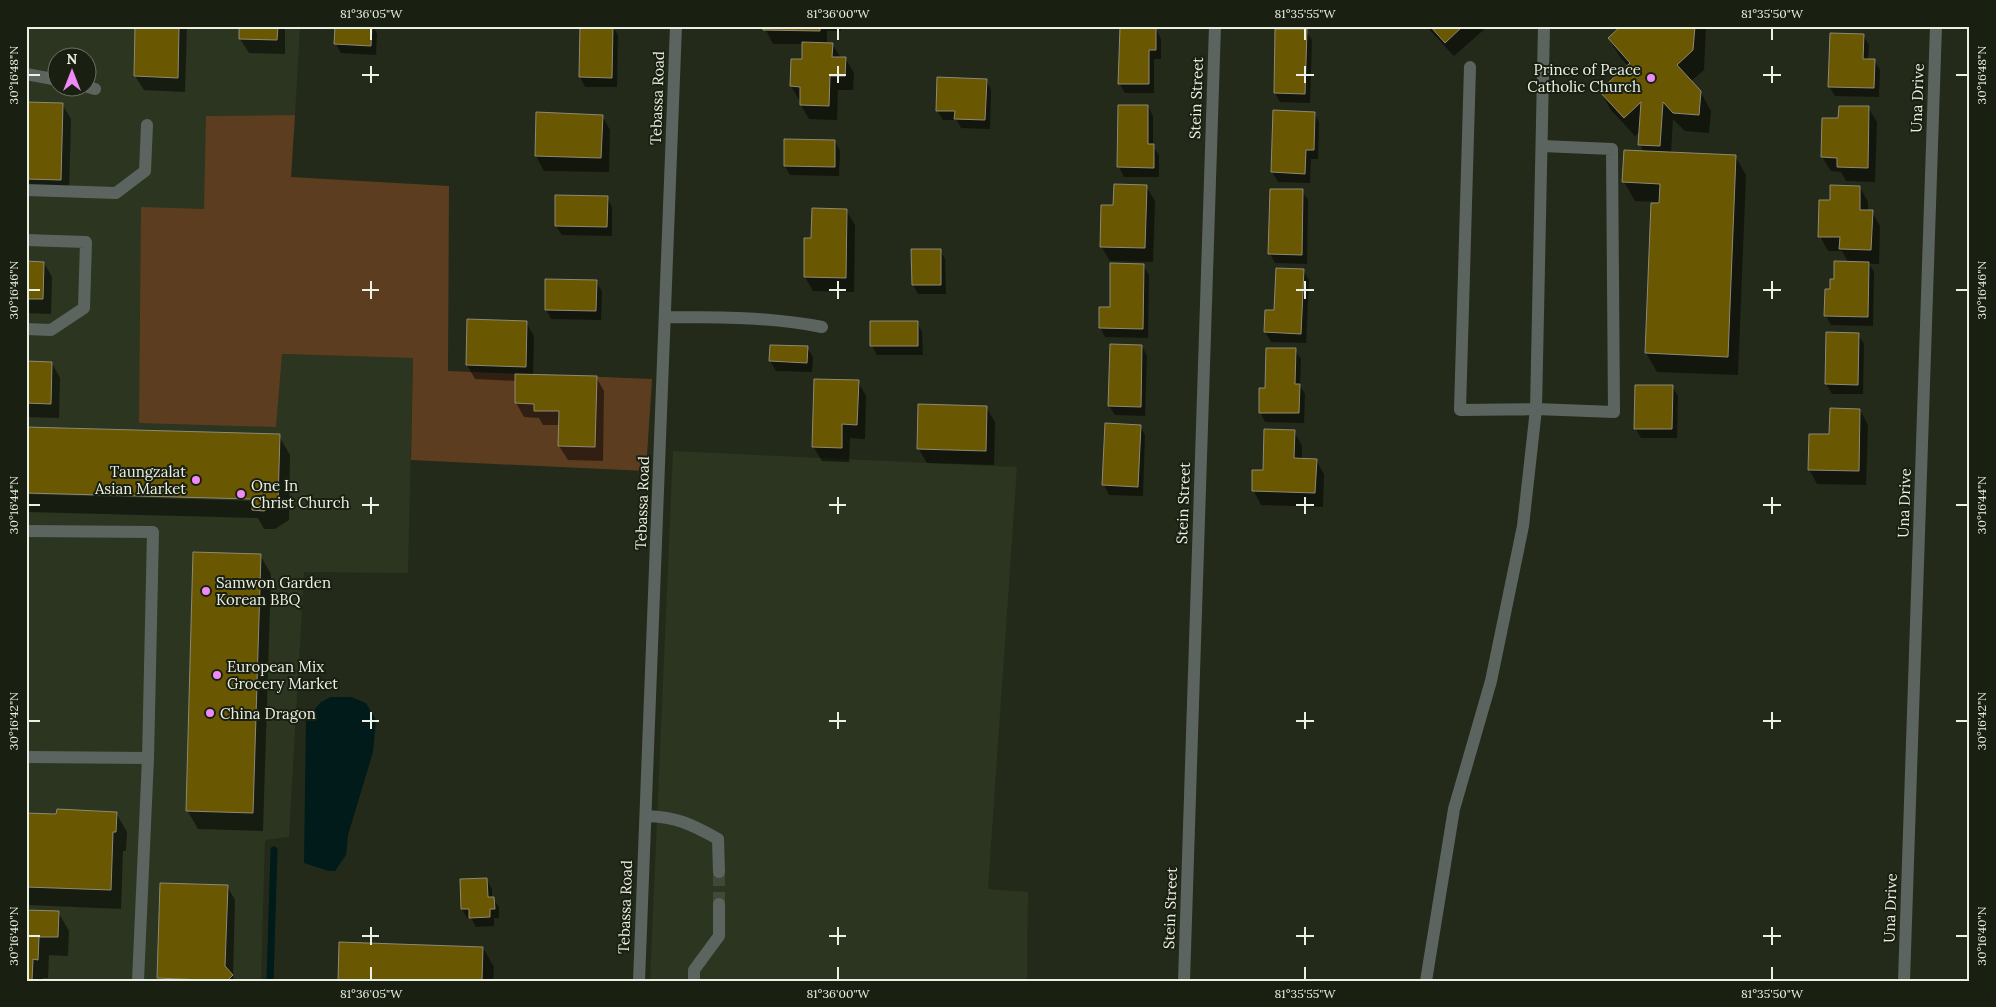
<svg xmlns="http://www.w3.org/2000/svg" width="1996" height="1007" font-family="Lora,serif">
	<rect width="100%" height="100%" fill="#232a1a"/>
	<path fill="#2c351f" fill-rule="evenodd" d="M26,26H300L295,115L207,116L276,426L281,354L413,358L408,573L304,572L289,837L265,840L261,981H26ZM58,58H88V88H58Z
		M673,451L1017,467L988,889L1028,892L1027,981H650Z"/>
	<path fill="#5d3d20" d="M295,115L291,177L449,186L448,371L652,379L646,471L411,460L413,358L282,354L276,427L139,423L141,207L204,209L206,116Z"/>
	<path fill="#001b1a" d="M331,697H351L366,703L376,720L373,752L348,835L346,855L335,871H329L304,863L306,719L321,702Z"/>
	<path fill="#0007" d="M137,26H187L185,92L144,90L135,76Z
		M240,26H285V54L249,53L240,39Z
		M336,26H373L377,34L376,55L341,53L335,43Z
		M581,26H612L618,35L617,87H585L580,77Z
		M764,26H841V31H827V44H832L841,58H845L854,73L853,90H838L837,120L809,119L801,105V101L799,100L791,86L803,61V44H773Z
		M1426,26H1488L1454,56Z
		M1623,26H1706L1704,70L1691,81L1700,91L1711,111L1709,133L1685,131L1673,119L1671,153L1735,156L1746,175L1738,375L1657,372L1646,353L1660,202L1635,201L1624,182L1644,152L1640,145L1641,131L1635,136L1611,110L1600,91L1628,66L1620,57L1609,39Z
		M1156,29L1161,39V59H1154V93H1125L1119,83Z
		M1306,31L1312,40L1310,103L1280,102L1275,93Z
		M1863,35L1869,45L1868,60H1874L1880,70L1879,97L1835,96L1829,86Z
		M986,80L991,90L990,129L961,128L957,120H943L937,110Z
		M26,103L62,104L71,119L69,194L26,193Z
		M1148,106L1153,116V146L1159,155V177H1124L1119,167Z
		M1868,107L1877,122L1875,182L1846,181L1841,172L1831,171L1822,157L1839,119Z
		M1314,113L1319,122L1318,159H1311L1310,183L1278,182L1272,172Z
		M537,114L602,116L610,130L609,172L544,171L536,156Z
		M835,141L840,151L839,176L790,175L785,166Z
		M1146,186L1155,201L1153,262L1110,261L1101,246L1115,206Z
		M1860,187L1868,202V212H1872L1880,226L1879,264H1869L1874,272L1873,326L1831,325L1826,316L1831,291L1835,280L1848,262L1842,251H1828L1820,236L1831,202Z
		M1302,191L1308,200L1307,264L1275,263L1270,254Z
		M607,197L612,207V236L562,235L556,226Z
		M846,210L855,225L854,292L813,291L805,277V239L813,240Z
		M940,250L945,259L946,294H918L913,285Z
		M26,262L44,263L52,277L51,314L26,313Z
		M1143,265L1149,275L1148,338L1105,337L1100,327Z
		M1303,270L1309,280L1306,343L1271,342L1265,332L1266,311H1275Z
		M596,282L602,291L601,320L551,319L546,309Z
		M468,321L526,322L534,336L533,376L596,377L604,391L603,461L568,460L559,446L560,425H543L539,418L524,417L516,403L517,381L475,379L467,365Z
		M917,322L922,332L923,355H877L872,346Z
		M1858,334L1864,344L1863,394H1832L1826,384Z
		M771,346L807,348L813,357L812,372L776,371L770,361Z
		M1142,346L1147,356L1145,416L1115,415L1109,406Z
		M1295,350L1301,359L1300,386L1305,394L1304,423L1265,422L1260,412L1267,389Z
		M26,362L52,363L60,378L59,418L26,417Z
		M858,382L866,396L865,439L850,438L849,462L822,461L813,446Z
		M1672,386L1678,396L1677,438H1641L1635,428Z
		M986,407L995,422L994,465L927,463L918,448Z
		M1860,410L1868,425L1866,485L1817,484L1809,469Z
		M1106,425L1140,426L1145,435L1143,496L1109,495L1104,485Z
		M1294,431L1302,446V460H1316L1324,474L1323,507L1261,505L1253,490L1264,472Z
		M279,436L290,455L289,520L275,529H264L258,518L26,512V494L258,501Z
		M260,555L271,574L263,831L198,829L187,810Z
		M116,813L127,832L126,851H123L121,909L28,905L31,911L58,912L69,931L68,956L49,955L48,978H43V981H26V814Z
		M486,879L492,889V898L499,907V918H494V926L476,927L471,918H467L462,909Z
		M161,884L227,886L235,900L233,977L235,981H160L159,978Z
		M483,948L494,967L493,981H339Z"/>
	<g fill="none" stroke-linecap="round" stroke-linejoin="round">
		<path stroke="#001b1a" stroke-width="7" d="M270,981L274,850"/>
	</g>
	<path fill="#6a5701" stroke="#8e8975" d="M135,26H179L178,78L134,76Z
		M239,26H278L277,40L239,39Z
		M335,26H372L371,46L334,44Z
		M580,26H613L612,78L579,77Z
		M763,26H820V31L763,30Z
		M1430,26H1463L1445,43Z
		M1621,26H1695L1693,50L1677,65L1701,91L1699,115L1673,113L1663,102L1660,146L1638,145L1641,102L1624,118L1599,91L1630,63L1608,38Z
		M1120,27L1156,28V50H1149V84H1118Z
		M1275,29H1307L1305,94L1274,93Z
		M1830,33L1864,34L1863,59H1875L1874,88L1828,87Z
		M802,42L833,43L832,57H846L845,76H830L829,106L800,105V87L790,86L791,59H802Z
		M937,77L987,79L985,120L954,119L955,111H936Z
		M26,102L63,103L61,180L26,179Z
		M1118,105H1148V144H1154V168L1117,167Z
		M1839,106H1869L1868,168L1837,167V158L1821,157L1822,118H1838Z
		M1273,110L1315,112L1314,150H1306L1305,174L1271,172Z
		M536,112L603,115L601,158L535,156Z
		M784,139L835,140V167L784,166Z
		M1624,150L1736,155L1728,357L1645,353L1651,203H1659L1660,184L1622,182Z
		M1114,184L1147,185L1145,248L1100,247L1101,205H1113Z
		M1830,185L1860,186V210H1873L1871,250L1839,249L1840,237H1818L1819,200H1830Z
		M1270,189H1303L1302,255L1268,254Z
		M555,195L608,196L607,227L555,226Z
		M812,208L847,209L846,278L804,277V238H811Z
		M911,249H941V285H912Z
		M26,261L44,262L43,299H26Z
		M1834,261L1869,262L1868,317L1824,316L1825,289H1830V279H1834Z
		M1110,263L1144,264L1143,329L1099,328V307H1110Z
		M1276,268L1304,269L1301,334L1264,332L1265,310H1274Z
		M545,279L597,280L596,311L545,310Z
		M467,319L527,321L526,367L466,365Z
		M870,321H918V346H870Z
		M1826,332L1859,333L1858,385L1825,384Z
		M1110,344L1142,345L1141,407L1108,406Z
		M770,345L808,346L807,363L769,361Z
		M1266,348H1296L1295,384H1300L1299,413H1259V388H1265Z
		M26,361L52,362L51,404L26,403Z
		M515,374L597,376L595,447L558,446L559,411H534V404L515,403Z
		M814,379L859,380L857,425L842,424V448L812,447Z
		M1635,385H1673L1672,429H1634Z
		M918,404L987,406L986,451L917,449Z
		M1830,408L1860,409L1859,471L1808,470L1809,434H1829Z
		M1105,423L1141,425L1138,487L1102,485Z
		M26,427L280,434L278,501L264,511L252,510V499L26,493Z
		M1264,429L1295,430L1294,458L1317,459L1315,493L1252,491V470H1263Z
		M193,552L261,554L253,813L186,811Z
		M57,809L117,812L116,832H113L111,890L26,887V813L56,814Z
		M487,878L488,897H494L495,909H490V917L469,918V909H461L460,879Z
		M160,883L228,885L225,966L233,975L227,981L157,978Z
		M26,910L59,911L58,937H39L38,960L33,959L32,981H26Z
		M339,942L483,947L482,981H338Z"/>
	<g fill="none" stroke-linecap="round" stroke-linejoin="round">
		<path stroke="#414838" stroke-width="12" stroke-dasharray="12 6" stroke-linecap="butt" d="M719,904V872"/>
		<path stroke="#5c645f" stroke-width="12" d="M1470,67L1460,410L1536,409L1614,412L1612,149L1542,146
			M26,74L58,80
			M88,87L95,89
			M26,190L116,193L145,171L147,125
			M26,240L86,242L84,308L51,330L26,329
			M665,317C718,317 771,317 822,327
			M26,531L153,532L148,758L138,981
			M26,757L148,758
			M646,816C677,817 691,824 718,839L719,872
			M639,981L676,26
			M694,981V970L719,936V904
			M1184,981L1215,26
			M1426,981L1454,809L1491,681L1523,526L1536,409L1544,26
			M1904,981L1936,26"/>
	</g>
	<path fill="none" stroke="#ebf0e5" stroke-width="2" d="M371,28V40M838,28V40M1305,28V40M1772,28V40M371,66V83M838,66V83M1305,66V83M1772,66V83M28,75H40M362,75H379M829,75H846M1296,75H1314M1763,75H1781M1956,75H1968M371,281V299M838,281V299M1305,281V299M1772,281V299M28,290H40M362,290H379M829,290H846M1296,290H1314M1763,290H1781M1956,290H1968M371,497V514M838,497V514M1305,497V514M1772,497V514M28,505H40M362,505H379M829,505H846M1296,505H1314M1763,505H1781M1956,505H1968M371,712V729M838,712V729M1305,712V729M1772,712V729M28,721H40M362,721H379M829,721H846M1296,721H1314M1763,721H1781M1956,721H1968M371,927V945M838,927V945M1305,927V945M1772,927V945M28,936H40M362,936H379M829,936H846M1296,936H1314M1763,936H1781M1956,936H1968M371,967V980M838,967V980M1305,967V980M1772,967V980"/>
	<g fill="#ef8bf6" stroke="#1a2011" stroke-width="2">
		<circle cx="1651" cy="78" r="5"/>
		<circle cx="196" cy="480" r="5"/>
		<circle cx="241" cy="494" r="5"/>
		<circle cx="206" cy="591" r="5"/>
		<circle cx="217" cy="675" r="5"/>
		<circle cx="210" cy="713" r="5"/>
	</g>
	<g text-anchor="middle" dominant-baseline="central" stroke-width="4" stroke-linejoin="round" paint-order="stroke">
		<g font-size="15" fill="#ebf0e5" stroke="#1a2011" text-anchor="start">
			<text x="1641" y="69" text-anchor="end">Prince of Peace<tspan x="1641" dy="17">Catholic Church</tspan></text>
			<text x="186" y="471" text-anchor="end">Taungzalat<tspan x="186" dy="17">Asian Market</tspan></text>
			<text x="251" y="485">One In<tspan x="251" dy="17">Christ Church</tspan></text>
			<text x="216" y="582">Samwon Garden<tspan x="216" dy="17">Korean BBQ</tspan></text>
			<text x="227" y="666">European Mix<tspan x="227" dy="17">Grocery Market</tspan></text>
			<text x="220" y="713">China Dragon</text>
		</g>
		<g font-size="15" fill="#ebf0e5" stroke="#1a2011">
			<text transform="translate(657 98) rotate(-88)">Tebassa Road</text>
			<text transform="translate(1196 98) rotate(-88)">Stein Street</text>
			<text transform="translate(1917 98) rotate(-88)">Una Drive</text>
			<text transform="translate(642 503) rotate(-88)">Tebassa Road</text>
			<text transform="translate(1183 503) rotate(-88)">Stein Street</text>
			<text transform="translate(1904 503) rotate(-88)">Una Drive</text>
			<text transform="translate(625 907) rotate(-88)">Tebassa Road</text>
			<text transform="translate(1170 908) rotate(-88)">Stein Street</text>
			<text transform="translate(1890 908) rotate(-88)">Una Drive</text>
		</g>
	</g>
	<rect width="1996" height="1007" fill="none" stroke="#1a2011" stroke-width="55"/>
	<g transform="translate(72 72)"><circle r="24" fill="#1a2011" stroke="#6e7366"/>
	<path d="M0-4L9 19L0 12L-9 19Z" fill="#ef8bf6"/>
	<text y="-8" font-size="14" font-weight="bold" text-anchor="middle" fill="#ebf0e5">N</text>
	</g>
	<rect x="28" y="28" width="1940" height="952" fill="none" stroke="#ebf0e5" stroke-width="2"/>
	<g font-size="12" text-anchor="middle" fill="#ebf0e5">
		<text x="371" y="18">81°36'05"W</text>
		<text x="838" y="18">81°36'00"W</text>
		<text x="1305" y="18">81°35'55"W</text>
		<text x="1772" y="18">81°35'50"W</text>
		<text transform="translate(14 75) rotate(-90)" y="4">30°16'48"N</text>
		<text transform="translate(1982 75) rotate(-90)" y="4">30°16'48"N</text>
		<text transform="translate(14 290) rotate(-90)" y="4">30°16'46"N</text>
		<text transform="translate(1982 290) rotate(-90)" y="4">30°16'46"N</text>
		<text transform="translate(14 505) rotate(-90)" y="4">30°16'44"N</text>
		<text transform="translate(1982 505) rotate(-90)" y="4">30°16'44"N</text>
		<text transform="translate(14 721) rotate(-90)" y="4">30°16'42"N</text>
		<text transform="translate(1982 721) rotate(-90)" y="4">30°16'42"N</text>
		<text transform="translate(14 936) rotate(-90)" y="4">30°16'40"N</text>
		<text transform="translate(1982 936) rotate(-90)" y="4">30°16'40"N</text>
		<text x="371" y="998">81°36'05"W</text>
		<text x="838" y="998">81°36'00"W</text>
		<text x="1305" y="998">81°35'55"W</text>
		<text x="1772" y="998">81°35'50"W</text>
	</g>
</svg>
